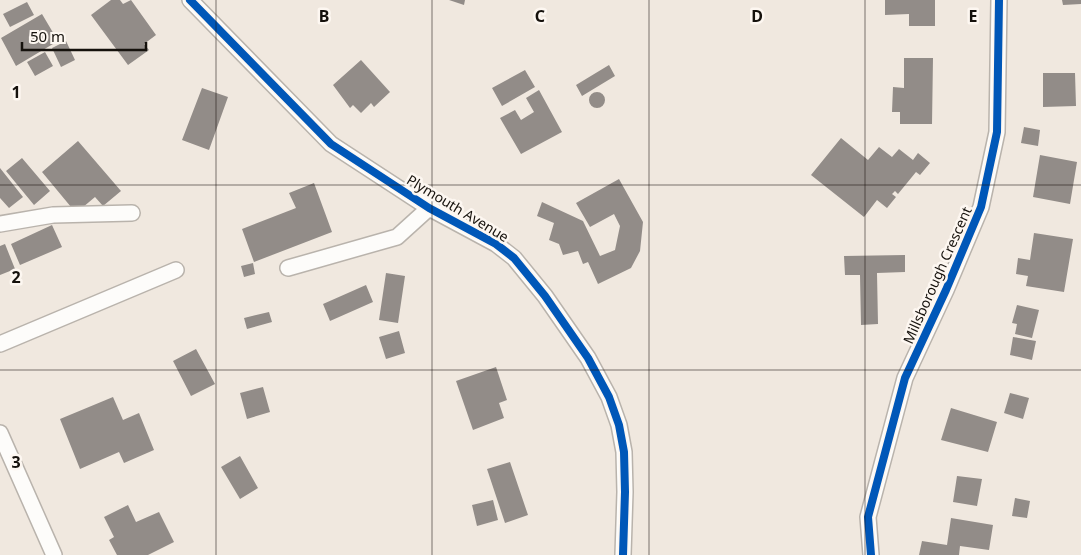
<svg xmlns="http://www.w3.org/2000/svg" width="1081" height="555" font-family="'Noto Sans',sans-serif">
	<rect width="100%" height="100%" fill="#f0e8df"/>
	<path fill="#928c88" d="M111,0H120L123,4L131,0L156,35L144,44L149,50L128,65L91,15Z
		M449,0H465L464,5Z
		M885,0H935V26H909V14L885,15Z
		M1062,0H1081V4L1063,5Z
		M27,2L34,15L10,27L3,14Z
		M42,14L58,41L16,66L1,38Z
		M66,41L75,60L61,67L52,48Z
		M45,52L53,66L35,76L27,62Z
		M904,58H933L932,124H900V112H892L893,87L904,88Z
		M361,60L390,92L374,107L371,103L361,113L353,105L350,108L333,85Z
		M609,65L615,76L582,96L576,85Z
		M525,70L535,87L502,106L492,88Z
		M1043,73H1075L1076,106L1043,107Z
		M202,88L228,97L209,150L182,140Z
		M539,90L562,132L521,154L500,118L515,110L521,120L534,112L526,98Z
		M589 100a8 8 0 1 1 16 0a8 8 0 1 1-16 0Z
		M1024,127L1040,130L1038,146L1021,143Z
		M841,138L868,160L879,147L892,157L899,149L913,160L918,153L930,163L920,175L916,172L898,194L895,191L892,194L896,197L887,208L877,200L864,217L811,175Z
		M78,141L121,191L103,206L95,197L76,213L42,172Z
		M1040,155L1077,162L1070,204L1033,197Z
		M22,158L50,191L34,205L6,171Z
		M0,168L23,197L9,208L0,198Z
		M619,179L643,222L640,251L631,268L598,284L588,262L583,264L578,251L563,255L559,244L549,240L554,223L537,216L542,202L583,221L600,256L615,250L620,226L614,214L590,227L576,203Z
		M314,183L332,232L254,262L242,229L296,208L289,193Z
		M52,225L62,247L20,265L11,244Z
		M1034,233L1073,239L1064,292L1026,286L1028,276L1016,274L1018,258L1030,260Z
		M5,244L15,269L0,275V246Z
		M905,255V272L877,273L878,324L861,325L860,275H845L844,256Z
		M253,263L255,274L244,277L241,266Z
		M386,273L405,276L398,323L379,320Z
		M366,285L373,302L330,321L323,304Z
		M1017,305L1039,310L1032,338L1015,334L1017,324L1012,323Z
		M269,312L272,322L247,329L244,318Z
		M399,331L405,353L386,359L379,337Z
		M1013,337L1036,341L1032,360L1010,355Z
		M196,349L215,384L191,396L173,361Z
		M496,367L507,400L499,403L504,418L473,430L456,381Z
		M263,387L270,412L247,419L240,393Z
		M1010,393L1029,398L1023,419L1004,413Z
		M113,397L123,420L139,413L154,450L124,463L119,452L80,469L60,419Z
		M951,408L997,422L988,452L941,440Z
		M240,456L258,488L240,499L221,467Z
		M510,462L528,515L505,523L487,469Z
		M957,476L982,479L977,506L953,502Z
		M1015,498L1030,501L1027,518L1012,516Z
		M493,500L498,520L477,526L472,505Z
		M128,505L136,522L159,512L174,542L148,555H117L109,540L114,537L104,517Z
		M951,518L993,525L989,550L960,546L959,555H919L922,541L947,545Z"/>
	<g fill="none" stroke-linecap="round" stroke-linejoin="round">
		<g stroke="#b9b3ac" stroke-width="18">
			<path id="minor" d="M190,0L331,144L429,208L496,244L514,258L545,296L588,358L609,397L619,425L624,452L625,492L623,555
				M0,224L53,215L132,213
				M288,268L397,237L429,208
				M0,344L176,270
				M0,433L54,555
				M871,555L868,517L905,378L946,290L981,207L997,132L999,0"/>
		</g>
		<use href="#minor" stroke="#fdfcfa" stroke-width="15"/>
		<g stroke="#fdf7f1" stroke-width="11">
			<path id="cycleway" d="M190,0L331,144L429,208L496,244L514,258L545,296L588,358L609,397L619,425L624,452L625,492L623,555
				M871,555L868,517L905,378L946,290L981,207L997,132L999,0"/>
		</g>
		<use href="#cycleway" stroke="#0057b8" stroke-width="8"/>
	</g>
	<path fill="none" stroke="#15110c" stroke-width="1" stroke-opacity="0.55" d="M216,0V555M432,0V555M649,0V555M865,0V555M0,185H1081M0,370H1081"/>
	<g text-anchor="middle" dominant-baseline="central" stroke-width="5" stroke-linejoin="round" paint-order="stroke">
		<g font-size="14" fill="#15110c" stroke="#fdf7f1">
			<text transform="translate(458 208) rotate(31)">Plymouth Avenue</text>
			<text transform="translate(937 275) rotate(-66)">Millsborough Crescent</text>
		</g>
	</g>
	<g font-size="16" text-anchor="middle" font-weight="bold" fill="#15110c" stroke="#fdf7f1" stroke-width="5" stroke-linejoin="round" paint-order="stroke">
		<text x="324" y="22">B</text>
		<text x="540" y="22">C</text>
		<text x="757" y="22">D</text>
		<text x="973" y="22">E</text>
		<text x="16" y="98">1</text>
		<text x="16" y="283">2</text>
		<text x="16" y="468">3</text>
	</g>
	<path d="M22 42v8h124v-8" fill="none" stroke="#15110c" stroke-width="2.5"/>
	<text x="30" y="42" font-size="15" fill="#15110c" stroke="#fdf7f1" stroke-width="4" paint-order="stroke">50 m</text>
</svg>
